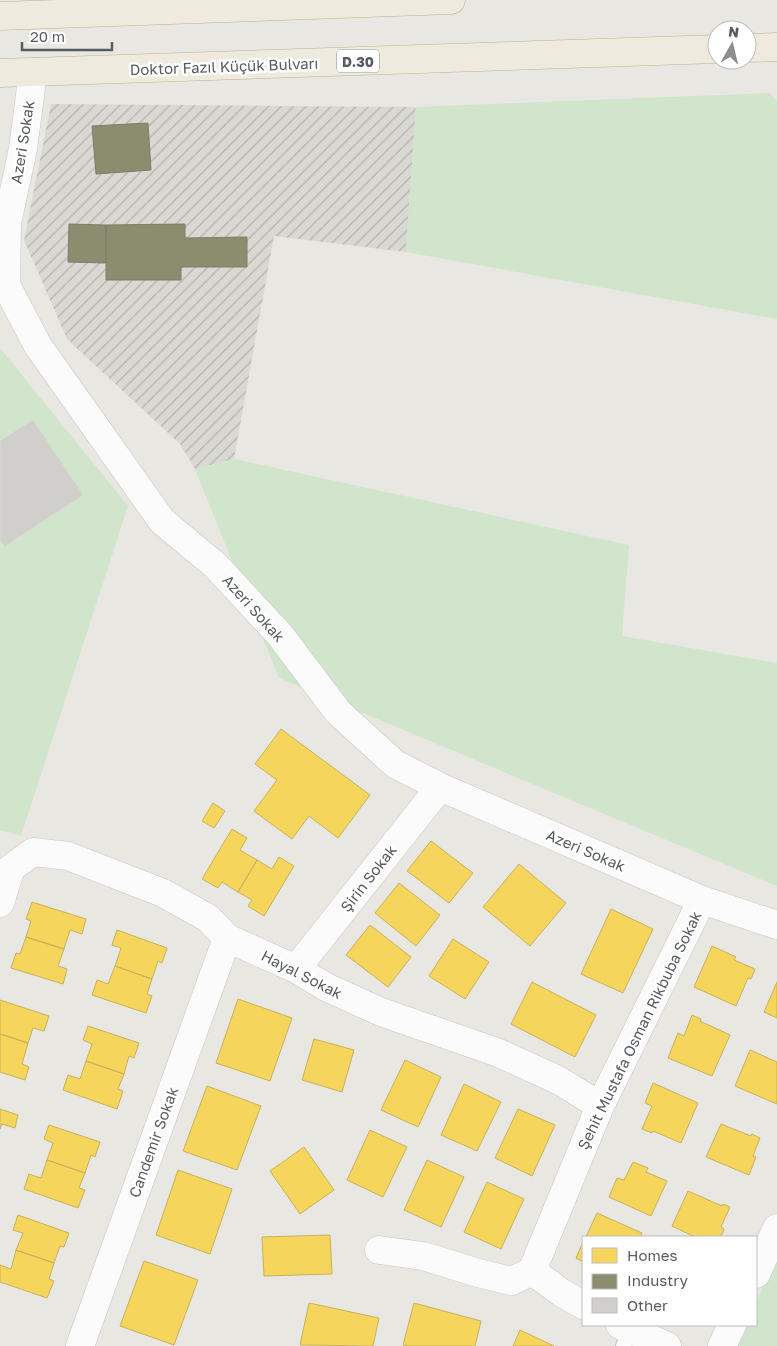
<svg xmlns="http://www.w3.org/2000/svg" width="777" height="1346" font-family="'Golos Text',sans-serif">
	<defs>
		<pattern id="industrial-furrows" width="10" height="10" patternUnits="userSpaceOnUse" patternTransform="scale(1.25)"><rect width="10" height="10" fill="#dad8d3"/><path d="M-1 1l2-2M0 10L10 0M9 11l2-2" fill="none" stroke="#b4b2af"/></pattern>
	</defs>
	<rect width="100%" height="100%" fill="#e9e7e2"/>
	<path fill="url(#industrial-furrows)" d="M51,104L416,107L406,252L274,236L234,459L195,469L180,444L67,339L24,240Z"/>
	<path fill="#d0e5cc" d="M770,93L777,102V319L406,252L416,107Z
		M0,348L128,506L21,836L0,830Z
		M234,459L629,545L622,636L777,663V886L279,678L195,469Z
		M777,1256V1346H736L746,1325H756V1303Z"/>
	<path fill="#f6d55c" stroke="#c7b15d" d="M281,729L370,795L338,838L309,816L292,839L254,811L277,780L255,764Z
		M213,803L225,811L214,828L202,821Z
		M232,829L247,838L240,850L257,860L238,892L222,882L218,888L202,879Z
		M431,841L473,873L449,903L407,871Z
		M279,857L294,866L264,916L248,906L252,900L238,892L257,860L272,869Z
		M519,864L566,903L530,946L483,907Z
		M399,883L440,915L416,946L375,913Z
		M32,902L86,919L82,934L70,930L64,949L26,937L31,921L26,919Z
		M611,909L653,929L623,993L581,974Z
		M370,925L411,957L388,987L346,955Z
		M117,930L167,948L162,963L158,961L152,979L115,966L121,948L112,945Z
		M26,937L64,949L58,966L67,969L63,984L11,968L16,953L20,954Z
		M453,939L489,962L465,999L429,976Z
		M712,946L736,957L734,960L755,969L751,979L748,978L736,1006L694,987Z
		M115,966L152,979L147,994L152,996L146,1013L92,995L97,980L108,984Z
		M532,982L596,1015L575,1057L511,1024Z
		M777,982V1018L764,1012Z
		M238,999L292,1018L270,1081L216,1063Z
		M0,1000L49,1016L44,1031L33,1028L28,1043L0,1034Z
		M692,1015L701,1019L700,1021L730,1035L712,1076L668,1058L678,1033L684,1036Z
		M88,1026L139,1043L134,1058L129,1056L124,1074L86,1061L92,1044L83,1040Z
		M0,1034L28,1043L22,1064L29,1067L25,1080L0,1072Z
		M314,1039L354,1050L342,1092L302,1080Z
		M750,1050L777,1062V1104L735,1086Z
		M405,1060L441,1077L418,1127L381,1110Z
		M86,1061L124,1074L118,1089L123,1091L117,1109L63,1090L68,1075L80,1079Z
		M653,1083L698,1103L681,1143L653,1131L652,1133L642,1129L652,1106L645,1103Z
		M464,1084L501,1102L477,1151L441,1135Z
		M207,1086L261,1106L237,1170L183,1151Z
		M0,1109L18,1115L15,1128L2,1124L0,1129Z
		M518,1109L555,1125L532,1176L495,1158Z
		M721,1124L751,1136L752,1134L760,1138L753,1156L756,1157L749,1175L706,1157Z
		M49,1125L100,1142L95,1157L91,1155L85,1173L47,1160L53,1143L44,1139Z
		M370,1130L407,1147L383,1197L347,1180Z
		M304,1147L334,1190L300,1214L270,1171Z
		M47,1160L85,1173L79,1188L85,1190L78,1208L24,1189L29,1174L41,1178Z
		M427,1160L464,1177L441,1227L404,1210Z
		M633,1162L648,1168L646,1172L667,1181L651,1216L609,1197L617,1178L624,1180Z
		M178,1170L232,1189L210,1254L156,1235Z
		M487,1182L524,1199L501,1249L464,1232Z
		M688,1191L722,1206L723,1204L730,1207L721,1227L724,1229L721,1237H695L672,1226Z
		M597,1213L642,1233L641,1237H586Z
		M18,1215L69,1233L64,1247L60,1246L54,1263L16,1250L23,1233L13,1230Z
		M330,1235L332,1274L264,1276L262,1237Z
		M583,1242V1262L576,1258Z
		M16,1250L54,1263L49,1279L54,1281L47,1298L0,1282V1265L11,1269Z
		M144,1261L198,1280L174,1345L120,1326Z
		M309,1303L379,1318L373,1346L300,1345Z
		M414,1303L481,1321L475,1346H409L403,1345Z
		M520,1330L554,1346H513Z"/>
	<path fill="#8c8c6e" stroke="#7c7e6a" d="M148,123L151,170L96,174L92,126Z
		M69,224L106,225V263L68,262Z
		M185,224V238L247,237V267H181V280H106V225Z"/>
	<path fill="#d0cfcc" stroke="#d8d6d1" d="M33,420L83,495L5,546L0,539V441Z"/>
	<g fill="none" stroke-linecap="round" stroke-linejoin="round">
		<g stroke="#c5c5c4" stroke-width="16">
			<path id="lane" d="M623,1346L630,1330"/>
		</g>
		<g stroke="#c5c5c4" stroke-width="29">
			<path id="street" d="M33,72L23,149L7,223L6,285L38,346L162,521L215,565L280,635L338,712L395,764L440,787L702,900L777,925
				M0,903L11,868L33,852L68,856L163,893L208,918L227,938L296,969L326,987L381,1012L499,1053L560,1081L600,1106
				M296,969L440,787
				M379,1250L423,1256L478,1273L512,1281L532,1271
				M532,1271L600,1106L702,900
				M532,1271L562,1293L583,1305
				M756,1274L777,1228
				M620,1325L667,1346
				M80,1346L227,938
				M722,1346L732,1325"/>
		</g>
		<g stroke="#c0af90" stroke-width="29">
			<path id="highway" d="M0,16L451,0
				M747,48L777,47
				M0,73L717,49"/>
		</g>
		<use href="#lane" stroke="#fcfbfb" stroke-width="14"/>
		<use href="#street" stroke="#fcfbfb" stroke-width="28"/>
		<use href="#highway" stroke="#eeeade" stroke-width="28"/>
	</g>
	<g text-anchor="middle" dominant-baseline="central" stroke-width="5" stroke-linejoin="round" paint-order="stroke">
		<rect fill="#fff" stroke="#8a8d90" stroke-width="1" x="337" y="49.5" width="42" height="23" rx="4"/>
		<g font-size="14" font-weight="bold" fill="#585c60">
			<text x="358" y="61">D.30</text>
		</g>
		<g font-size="15" fill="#585c60" stroke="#fff">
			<text transform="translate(224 66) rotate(-2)">Doktor Fazıl Küçük Bulvarı</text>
			<text transform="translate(22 142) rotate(-81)">Azeri Sokak</text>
			<text transform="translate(254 608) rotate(48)">Azeri Sokak</text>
			<text transform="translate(586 850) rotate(23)">Azeri Sokak</text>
			<text transform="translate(368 878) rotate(-52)">Şirin Sokak</text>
			<text transform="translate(302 974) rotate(27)">Hayal Sokak</text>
			<text transform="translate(639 1030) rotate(-64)">Şehit Mustafa Osman Rikbuba Sokak</text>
			<text transform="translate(153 1142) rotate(-70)">Candemir Sokak</text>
		</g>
	</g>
	<rect x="582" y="1236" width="175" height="90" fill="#ffffff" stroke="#bcbebf"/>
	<rect x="592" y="1248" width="25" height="15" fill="#f6d55c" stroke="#bcbebf"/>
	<text x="627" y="1261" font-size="15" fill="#585c60">Homes</text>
	<rect x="592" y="1274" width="25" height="15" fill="#8c8c6e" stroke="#bcbebf"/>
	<text x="627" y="1286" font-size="15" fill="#585c60">Industry</text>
	<rect x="592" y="1298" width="25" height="15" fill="#d0cfcc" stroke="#bcbebf"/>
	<text x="627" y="1311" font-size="15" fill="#585c60">Other</text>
	<g transform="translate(732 45) rotate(8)"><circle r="24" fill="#ffffff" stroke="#bcbebf"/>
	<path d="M0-4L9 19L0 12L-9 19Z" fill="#8b8d8e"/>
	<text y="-8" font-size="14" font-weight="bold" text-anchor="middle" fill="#585c60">N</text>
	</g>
	<path d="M22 42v8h90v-8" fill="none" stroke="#585c60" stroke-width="2.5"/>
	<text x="30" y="42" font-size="15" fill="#585c60" stroke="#ffffff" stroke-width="4" paint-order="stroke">20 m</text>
</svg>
